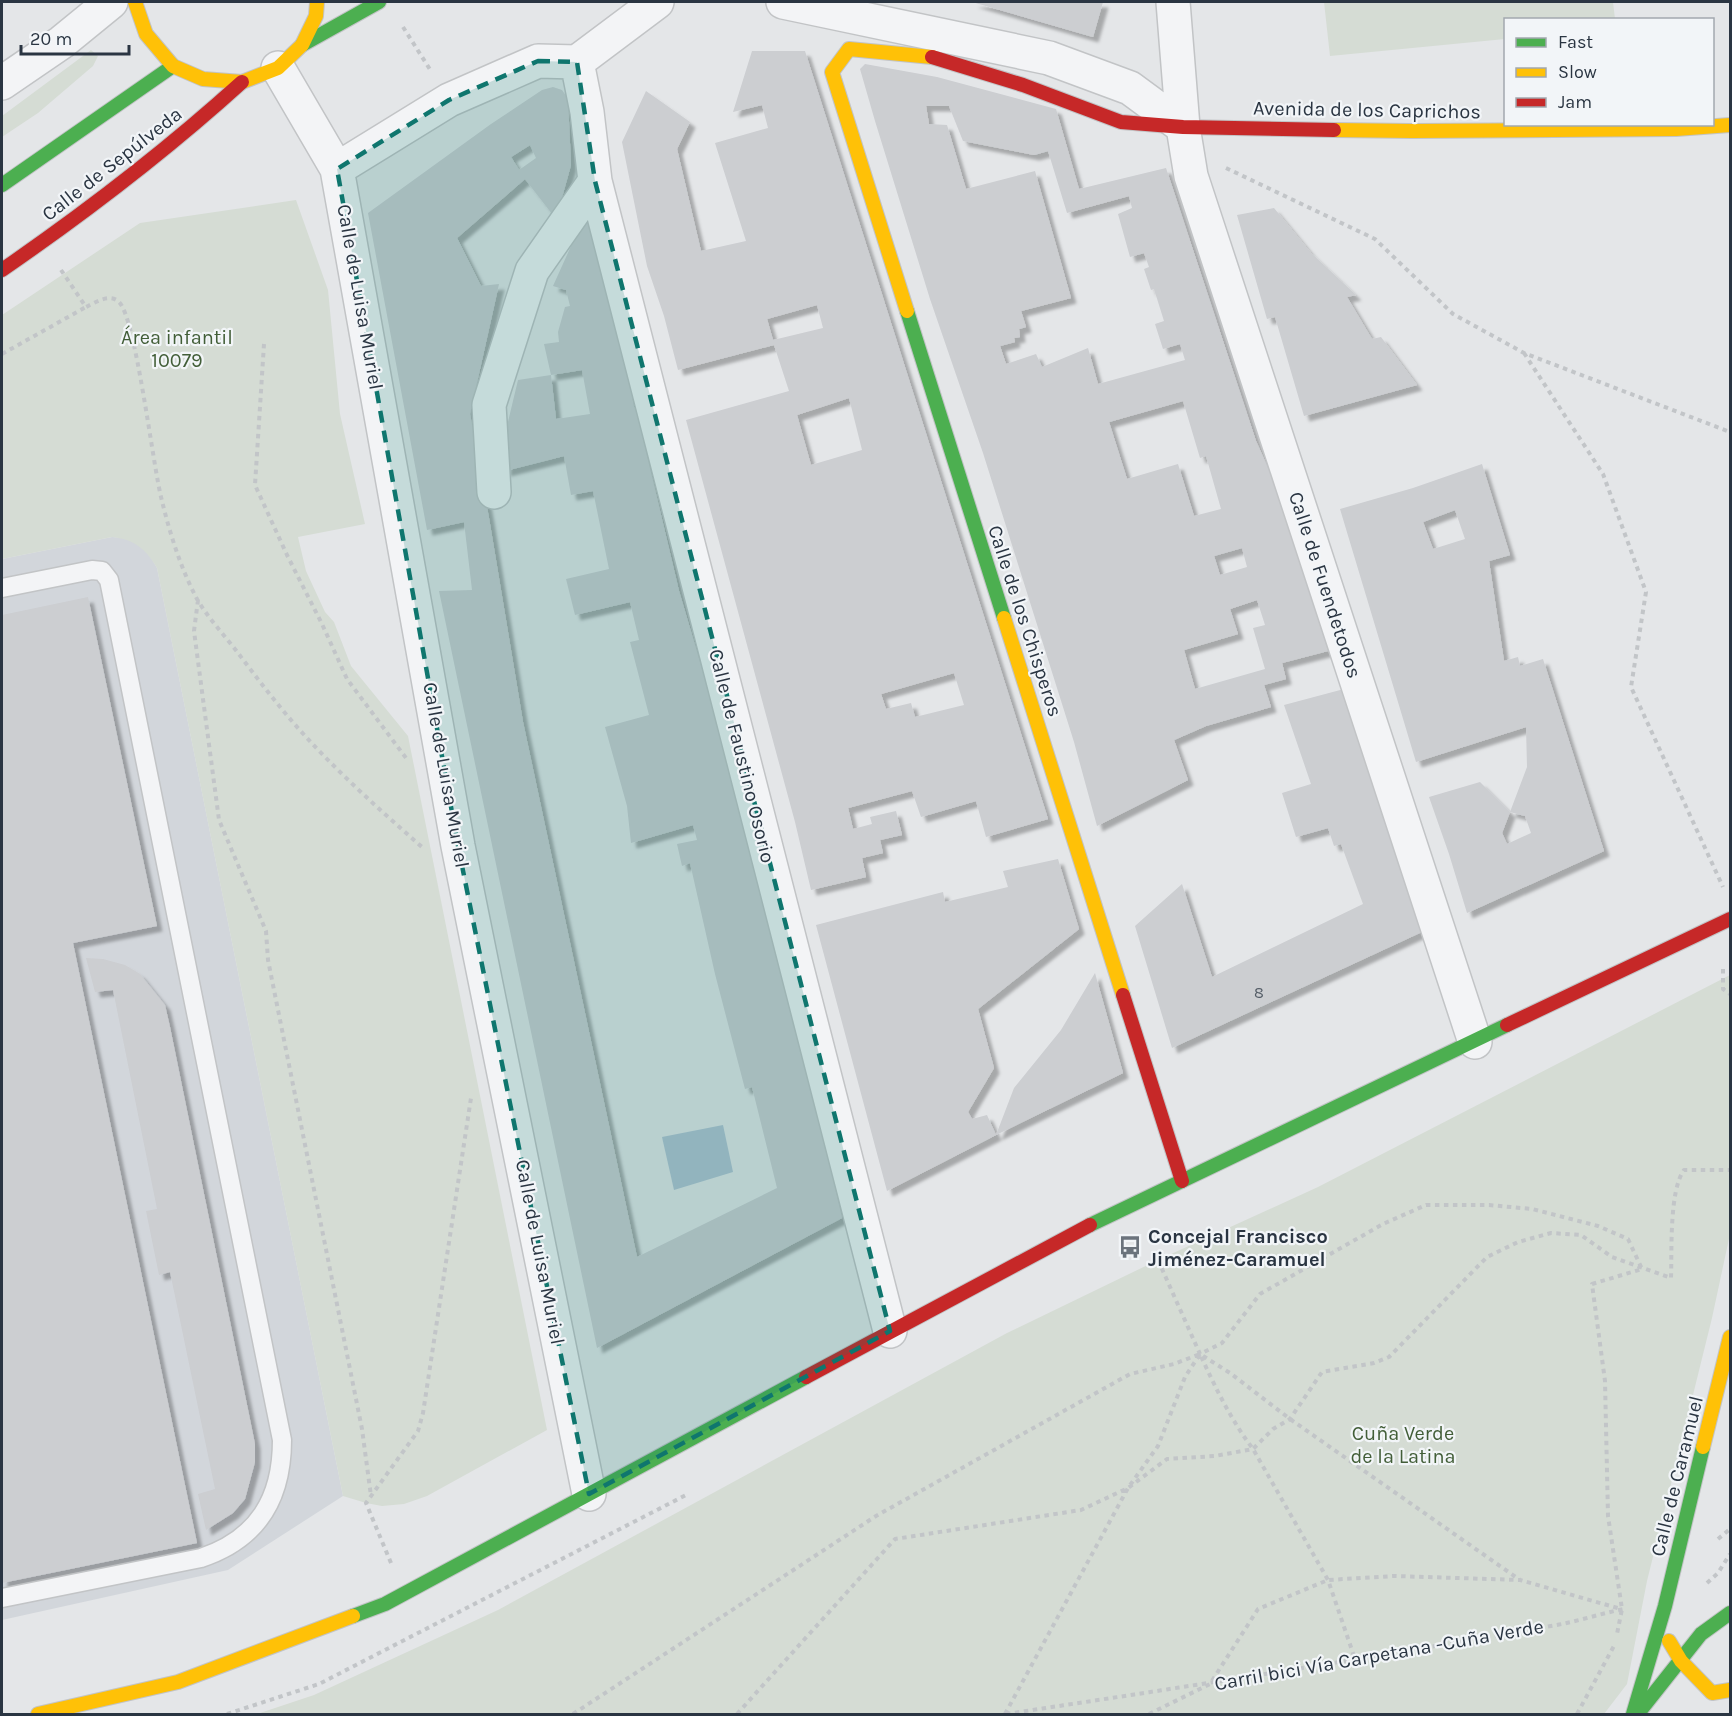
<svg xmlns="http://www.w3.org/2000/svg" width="1732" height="1716" font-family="Karla,sans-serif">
	<defs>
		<filter id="shadow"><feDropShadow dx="5.5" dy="5.5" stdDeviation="1.5" flood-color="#0004"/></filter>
	</defs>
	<rect width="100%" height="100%" fill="#e4e6e8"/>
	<path fill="#d2d6db" d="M112,537L126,538L138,544L149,554L157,568L343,1496L228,1570L2,1620V559Z"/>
	<path fill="#d5dcd4" d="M1324,2H1613L1615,19L1506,20L1505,39L1330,56Z
		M91,50L98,56L93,66L38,113L2,137V116Z
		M296,200L328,290L340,414L365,524L298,537L306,571L325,612L334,622L351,666L408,736L547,1430L427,1496L404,1504L382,1506L366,1503L343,1496L157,568C146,549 134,539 112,537L2,559V315L140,223Z
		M1730,975V1234L1712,1318L1647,1581L1627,1684L1604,1714H257L314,1695L498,1610L1007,1333L1158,1260L1318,1187Z"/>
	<path fill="#b3c4d3" d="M723,1125L733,1172L674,1190L662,1137Z"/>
	<path fill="#ccced1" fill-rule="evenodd" filter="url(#shadow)" d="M972,2H1103L1093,37Z
		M752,51H805L1048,819L986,837L976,801L921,817L912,791L848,808L853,829L872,824L870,817L896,811L902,835L880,840L883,853L862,858L866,877L811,890L795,822L686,420L789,391L774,345L678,370L664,316L647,266L622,142L646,91L690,122L677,149L701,251L746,241L715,143L768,128L762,105L733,112ZM817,305L823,328L773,340L767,319ZM849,398L862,450L811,465L797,415ZM954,673L964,705L915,717L911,703L886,709L881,694Z
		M865,64L937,77L1056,109L1079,189L1166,168L1256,441L1281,497L1328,651L1282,663L1286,679L1264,685L1271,707L1206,726L1174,740L1188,780L1097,826L1074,742L983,453L930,299L875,121L860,69ZM926,106H949L963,141L1034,155L1048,151L1067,213L1129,196L1132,208L1118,214L1130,257L1144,253L1149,267L1144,269L1151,290L1154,289L1164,321L1155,324L1163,349L1180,344L1185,360L1098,384L1088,348L1042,367L1036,354L1006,364L1000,346L1015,342L1014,338L1020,337L1019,329L1026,327L1021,311L1071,298L1035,171L966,189L947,125L929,124ZM1183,401L1200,458L1206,456L1221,509L1194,516L1178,464L1127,479L1109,422ZM1242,548L1247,567L1220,575L1214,556ZM1257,600L1265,625L1253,628L1265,669L1195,689L1184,650L1238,634L1230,609Z
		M553,87L562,90L568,99L571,165L556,219L525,179L457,238L481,286L499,284L470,414L489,518L523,722L637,1257L777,1188L752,1087L745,1089L715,974L690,863L682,866L677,844L697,840L693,825L631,843L627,806L605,727L649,715L630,642L639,640L630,602L575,615L566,579L609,569L593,491L571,495L564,456L505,471L507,426L518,380L551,375L556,419L590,414L582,370L551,375L544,344L559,342L558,332L565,307L570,306L566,290L553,286L585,215L595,221L621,333L634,407H638L644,443L679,591L733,774L809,1072L842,1218L597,1348L439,591L472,590L464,522L427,530L368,213L491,124L542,90ZM530,145L536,158L519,170L511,157Z
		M1274,208L1311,253L1356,295L1347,297L1372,339L1381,337L1417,385L1304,416L1275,317L1267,319L1237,215Z
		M1482,464L1510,555L1489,561L1504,661L1518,657L1520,666L1543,659L1604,851L1467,913L1449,854L1429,797L1480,782L1510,812L1502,833L1507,844L1531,833L1525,816L1510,812L1527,767L1526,727L1416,762L1340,509L1413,488ZM1455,510L1465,539L1433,549L1423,522Z
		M88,597L157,926L73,943L197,1543L2,1583V615Z
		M1344,689L1424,931L1172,1048L1135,926L1182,884L1212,977L1363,904L1341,844L1334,846L1328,828L1296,837L1282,793L1311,784L1284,705Z
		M1058,859L1079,929L978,1009L994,1068L968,1112L972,1119L987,1115L996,1135L887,1191L816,925L943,892L945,902L1008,887L1003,871Z
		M86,958L103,959L125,965L140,974L165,1005L170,1027L255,1444V1462L245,1499L233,1513L206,1530L198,1494L215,1489L170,1272L159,1275L146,1211L157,1209L113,990L95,992Z
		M1095,973L1123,1073L996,1135L1014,1088L1061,1030Z"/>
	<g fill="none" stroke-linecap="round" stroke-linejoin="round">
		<g stroke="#c2c4c6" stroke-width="21">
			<path id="lane" d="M2,588L92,570L102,571L109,580L282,1440C282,1499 258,1539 201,1558L2,1598"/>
		</g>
		<g stroke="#c2c4c6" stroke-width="36">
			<path id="street" d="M657,2L577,62L587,112L595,181L890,1331
				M783,2L1049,58L1130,88L1183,127
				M1173,2L1183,127L1191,176L1475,1042
				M278,68L337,169L458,846L589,1494
				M2,83L62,42L111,2
				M337,169L449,100L538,61L577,62
				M494,492L489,405L532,271L595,181"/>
		</g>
		<g stroke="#c2c4c6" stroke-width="16">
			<path id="fast" d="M302,45L379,2
				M2,185L173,66
				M907,311L1004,618
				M1090,1225L1507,1025
				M353,1616L385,1604L806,1377
				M1640,1711L1701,1634L1730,1613
				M1633,1714L1665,1606L1703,1447"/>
		</g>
		<g stroke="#c2c4c6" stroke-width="16">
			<path id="slow" d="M135,2L146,34L173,66L203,79L242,82L278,68L302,45L316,16L317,2
				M1334,130L1412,131L1676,129L1730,125
				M907,311L832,72L849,49L932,57
				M1004,618L1123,995
				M1703,1447L1730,1337
				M1669,1641L1681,1661L1712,1693L1730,1690
				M38,1714L178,1682L353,1616"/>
		</g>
		<g stroke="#c2c4c6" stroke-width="16">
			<path id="jam" d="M932,57L1023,85L1121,122L1183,127L1334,130
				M2,270C86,212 166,151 242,82
				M1123,995L1182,1181
				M1507,1025L1730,919
				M806,1377L1090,1225"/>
		</g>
		<path stroke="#c2c5c8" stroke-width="4" stroke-dasharray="4.5 4.5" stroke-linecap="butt" d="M403,27L431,71
			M1226,168L1375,239L1453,314L1524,353L1730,432
			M61,270L86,307C96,302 110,293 119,302C136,318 153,468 162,501C170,534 181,569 197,599C208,618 225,636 238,653C260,682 282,711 307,738C342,776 382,812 422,847
			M264,344L255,485L287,555L322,624L347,679L406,758
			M1524,353L1603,474L1646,592L1631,687L1723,887
			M2,354L86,307
			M198,600L194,631L219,820L266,931L268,960L362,1429L371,1496
			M1723,969V989L1730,994
			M1158,1260L1200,1354L1222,1343L1260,1294L1383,1224L1426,1205H1489L1532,1209L1598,1226L1628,1239L1642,1269L1592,1284L1605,1381L1608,1516L1622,1609L1617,1634
			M1718,1539L1730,1529
			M391,1563L366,1503L418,1431L423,1413L471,1098
			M1707,1583L1718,1573L1730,1554
			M227,1714L319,1684L686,1495
			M573,1714L876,1516L1130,1374L1174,1364L1200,1354C1215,1387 1231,1420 1253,1449L1328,1580L1355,1659
			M737,1714L895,1539L1081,1510L1128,1488L1167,1459L1215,1456L1253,1449L1273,1429L1290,1419L1322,1372L1374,1363L1389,1357L1487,1257L1518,1242L1551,1233L1581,1235L1612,1257L1671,1278C1672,1251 1669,1191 1684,1170H1730
			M1005,1714L1128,1488L1158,1446L1185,1377L1200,1354L1230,1373L1290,1419L1520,1580
			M1006,1714C1192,1686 1377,1657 1562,1624C1582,1620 1603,1613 1624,1609
			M1149,1714L1210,1684L1258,1609L1328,1580L1394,1576L1520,1580L1621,1609
			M1577,1714L1615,1644"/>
		<use href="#lane" stroke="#f3f4f6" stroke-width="18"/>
		<use href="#street" stroke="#f3f4f6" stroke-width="33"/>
		<use href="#fast" stroke="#4caf50" stroke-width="14"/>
		<use href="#slow" stroke="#ffc107" stroke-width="14"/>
		<use href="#jam" stroke="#c62828" stroke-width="14"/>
	</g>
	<path fill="#0f766e" fill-opacity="0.2" stroke="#0f766e" stroke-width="4.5" stroke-dasharray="12 8" stroke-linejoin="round" d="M538,61L577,62L595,181L890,1331L589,1494L458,846L337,169L449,100Z"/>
	<defs>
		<g id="bus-bare" transform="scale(1.8)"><path d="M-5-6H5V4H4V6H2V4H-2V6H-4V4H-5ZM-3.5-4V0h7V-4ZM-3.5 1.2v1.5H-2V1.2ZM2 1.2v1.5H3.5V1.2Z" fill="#6b737c" stroke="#f2f5f8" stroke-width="2.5" paint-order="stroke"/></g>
	</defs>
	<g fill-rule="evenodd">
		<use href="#bus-bare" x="1130" y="1247"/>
	</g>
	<g text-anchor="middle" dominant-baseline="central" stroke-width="4.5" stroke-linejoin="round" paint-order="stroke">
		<g font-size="16" fill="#535c66">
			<text x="1259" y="992">8</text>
		</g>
		<g font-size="20" fill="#2a3542" stroke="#f2f5f8">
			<text transform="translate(1367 110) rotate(1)">Avenida de los Caprichos</text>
			<text transform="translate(112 164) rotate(-38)">Calle de Sepúlveda</text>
			<text transform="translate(360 297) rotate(80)">Calle de Luisa Muriel</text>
			<text transform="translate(1325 585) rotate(72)">Calle de Fuendetodos</text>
			<text transform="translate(1025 621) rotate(72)">Calle de los Chisperos</text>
			<text transform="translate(742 756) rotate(76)">Calle de Faustino Osorio</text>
			<text transform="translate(446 775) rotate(80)">Calle de Luisa Muriel</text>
			<text transform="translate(540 1252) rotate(79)">Calle de Luisa Muriel</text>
			<text transform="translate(1677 1476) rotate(-76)">Calle de Caramuel</text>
			<text transform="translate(1379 1655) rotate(-10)">Carril bici Vía Carpetana -Cuña Verde</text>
		</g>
		<g font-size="20" fill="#425e38" stroke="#f2f5f8">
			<text x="177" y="337">Área infantil<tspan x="177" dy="23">10079</tspan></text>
			<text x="1403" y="1433">Cuña Verde<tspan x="1403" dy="23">de la Latina</tspan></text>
		</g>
		<g font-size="20" font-weight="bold" fill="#2a3542" stroke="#f2f5f8" text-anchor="start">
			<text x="1148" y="1236">Concejal Francisco<tspan x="1148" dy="23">Jiménez-Caramuel</tspan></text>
		</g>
	</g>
	<rect width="1732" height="1716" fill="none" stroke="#2a3542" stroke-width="6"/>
	<rect x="1504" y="18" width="210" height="108" fill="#f2f5f8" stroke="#a2a8af" stroke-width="1.5"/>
	<rect x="1516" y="38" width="30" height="9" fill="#4caf50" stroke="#a2a8af" stroke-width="1.5"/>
	<text x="1558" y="48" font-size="18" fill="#2a3542">Fast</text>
	<rect x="1516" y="68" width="30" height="9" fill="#ffc107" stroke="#a2a8af" stroke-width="1.5"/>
	<text x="1558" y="78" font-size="18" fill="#2a3542">Slow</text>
	<rect x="1516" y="98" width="30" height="9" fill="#c62828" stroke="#a2a8af" stroke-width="1.5"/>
	<text x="1558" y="108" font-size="18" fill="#2a3542">Jam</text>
	<path d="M21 45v9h108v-9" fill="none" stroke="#2a3542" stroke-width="3"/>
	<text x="30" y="45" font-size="18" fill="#2a3542" stroke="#f2f5f8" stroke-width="4.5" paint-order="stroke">20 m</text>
</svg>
